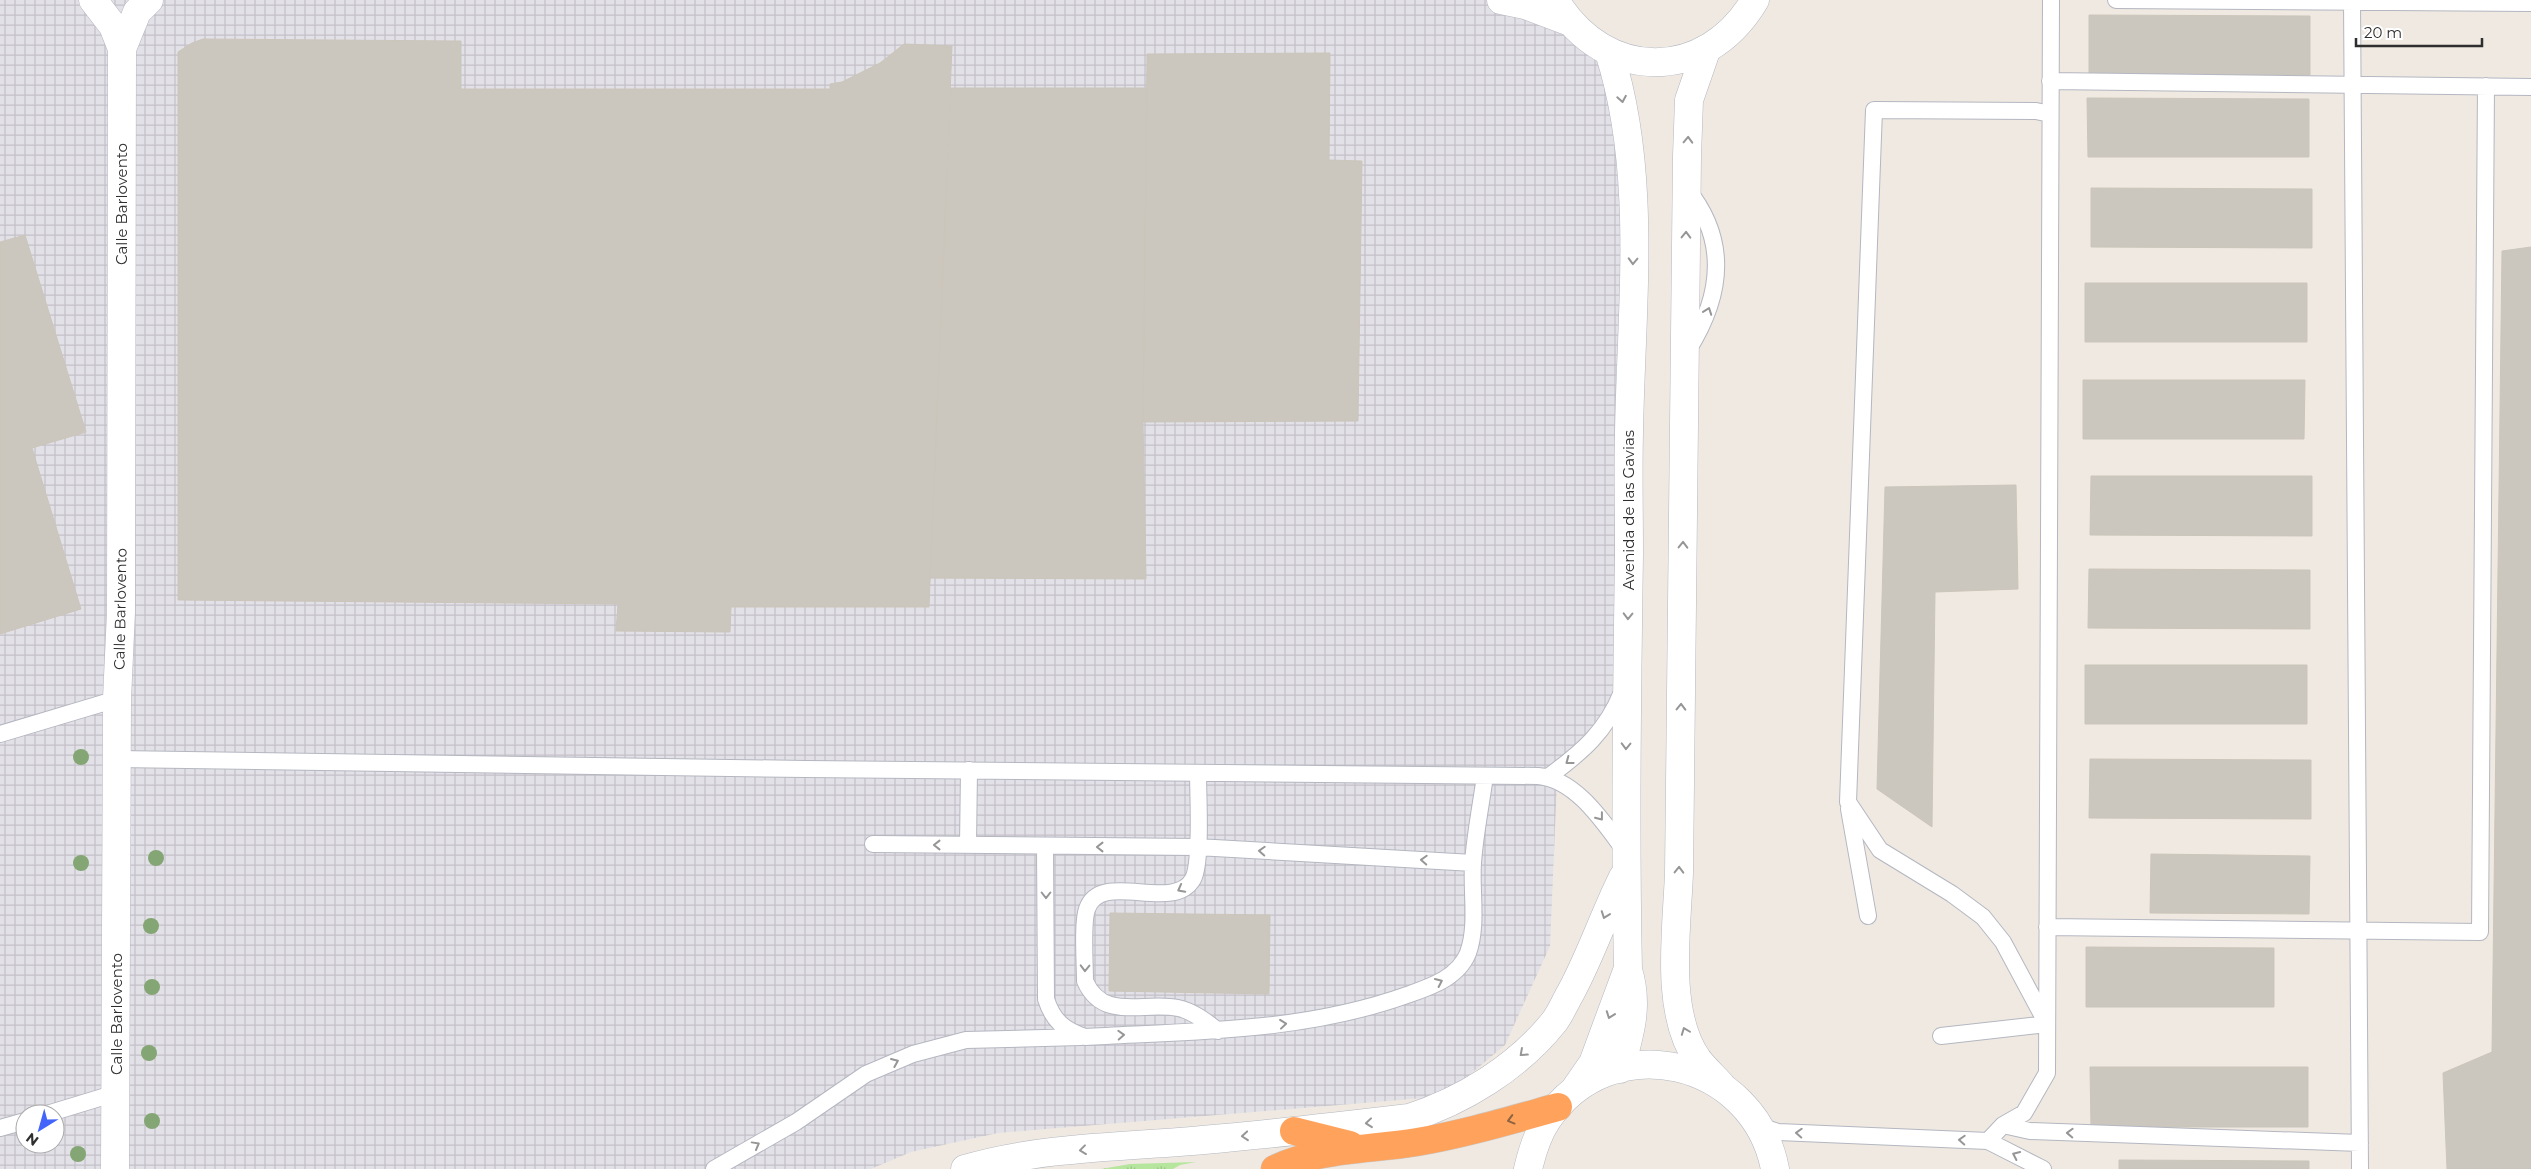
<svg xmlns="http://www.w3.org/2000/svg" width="2531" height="1169" font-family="Montserrat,sans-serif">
	<defs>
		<pattern id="industrial-grid" width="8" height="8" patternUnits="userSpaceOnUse" patternTransform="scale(1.25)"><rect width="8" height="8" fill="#e3e1e8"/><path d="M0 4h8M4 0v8" fill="none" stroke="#c3c1c7"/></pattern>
		<pattern id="grass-tufts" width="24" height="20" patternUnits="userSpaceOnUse" patternTransform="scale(1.25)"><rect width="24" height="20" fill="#b6e59e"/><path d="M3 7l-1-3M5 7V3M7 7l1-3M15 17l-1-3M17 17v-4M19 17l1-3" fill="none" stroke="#9dc588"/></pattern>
	</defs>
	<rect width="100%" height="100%" fill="#efe9e1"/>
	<path fill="url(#industrial-grid)" fill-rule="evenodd" d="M0,0H1501L1570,22L1620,86L1627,680L1557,782L1550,946L1505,1045L1461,1082L1424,1098L998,1133L911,1152L871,1169H0ZM25,1114H55V1144H25Z"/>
	<path fill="url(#grass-tufts)" d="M1196,1162L1180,1165L1173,1169H1101L1130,1164Z"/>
	<path fill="#cbc7bf" stroke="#cbc5ba" d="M2089,15L2310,16V75L2089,74Z
		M203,39L461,41V89H830V84L842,82L880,63L904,44L952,46L929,607H731L730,632L616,631L618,604L178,600V52L192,43Z
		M1330,53L1329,160L1362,161L1358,421L1143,422L1147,54Z
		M951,88H1147L1143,422L1146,579L930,578Z
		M2087,98L2309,99V157H2088Z
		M2091,188L2312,189V248L2091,247Z
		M25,235L86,432L32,448L81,609L0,634V242Z
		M2531,247V1169H2447L2443,1073L2492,1052L2502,251Z
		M2085,283H2307V342H2085Z
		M2083,380H2305L2304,439H2083Z
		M2091,476H2312V536L2090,535Z
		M2016,485L2018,589L1935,592L1932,827L1877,789L1885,487Z
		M2089,569L2310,570V629L2088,628Z
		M2085,665H2307V724H2085Z
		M2090,759L2311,760V819L2089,818Z
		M2151,854L2310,856L2309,914L2150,913Z
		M1110,913L1270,915L1269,994L1109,991Z
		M2086,947L2274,948V1007H2086Z
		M2090,1067H2308V1127H2091Z
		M2119,1160L2309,1161V1169H2119Z"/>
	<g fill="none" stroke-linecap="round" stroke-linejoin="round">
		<g stroke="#b4b7c1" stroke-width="18">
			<path id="service" d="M2116,0L2531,3
				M2352,0L2360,1169
				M2050,81L2531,87
				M1687,189C1729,241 1722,296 1688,350
				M0,734L117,699
				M117,759L805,769L1538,776C1576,779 1604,823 1625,851
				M1198,773C1198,796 1202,862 1193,879C1173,914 1101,869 1087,909C1082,923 1085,964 1085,981C1103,1022 1143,1001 1178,1008C1193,1011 1207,1022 1218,1031
				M1548,777C1582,752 1606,732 1622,692
				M1849,809L1868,916
				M873,844L1197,847L1473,863
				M968,845L969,770
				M1045,847L1046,999C1053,1021 1064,1030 1085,1037C1194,1031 1304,1032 1407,995C1430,987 1458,978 1468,953C1478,925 1471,892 1473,863C1475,834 1481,805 1485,776
				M2047,927L2480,932L2486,86
				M1941,1036L2047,1024L2003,942L1983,917L1952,894L1880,850L1848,802L1874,110L2036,111L2050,114
				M47,1114L116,1093
				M2003,1125L2030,1131L2360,1143
				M1760,1126L1778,1132L1988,1141L2003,1125L2024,1113L2047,1073L2051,0
				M0,1128L25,1121
				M1988,1141L2043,1169
				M714,1169L796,1122L866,1074L913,1054L966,1040L1081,1037"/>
		</g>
		<g stroke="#b4b7c1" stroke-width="29">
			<path id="minor" d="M93,0L113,26L122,49
				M115,1169L117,699L121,612L122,49L137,12L149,0"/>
		</g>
		<g stroke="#b4b7c1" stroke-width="29">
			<path id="tertiary" d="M1501,0L1525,5L1570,22
				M1555,0C1605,83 1706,83 1755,0
				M1706,51L1689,100L1687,156L1679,873C1677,928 1664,1013 1698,1060C1705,1069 1714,1077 1721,1085
				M1609,52C1648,173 1631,308 1629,433C1628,473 1629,513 1629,554C1627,692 1625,831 1628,970C1639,1005 1630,1034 1620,1069
				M1575,1089L1593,1063L1627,971
				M965,1169C1032,1149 1109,1147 1179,1142C1256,1136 1333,1127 1409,1118C1463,1101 1518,1067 1554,1022C1561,1013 1565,1002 1571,992C1591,955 1604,915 1623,877
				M1528,1169C1532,1152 1537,1135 1547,1120C1611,1025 1754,1059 1775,1169"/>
		</g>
		<g stroke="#c9c9c9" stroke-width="29">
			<path id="motorway" d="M1294,1131L1350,1145
				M1275,1169C1319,1148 1369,1150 1417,1142C1464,1134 1511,1120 1558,1107"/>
		</g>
		<use href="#service" stroke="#fff" stroke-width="16"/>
		<use href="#minor" stroke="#fff" stroke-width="28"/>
		<use href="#tertiary" stroke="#fff" stroke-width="28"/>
		<use href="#motorway" stroke="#ffa35c" stroke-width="28"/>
	</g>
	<g fill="#84a574">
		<circle cx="81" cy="757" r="8"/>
		<circle cx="156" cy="858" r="8"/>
		<circle cx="81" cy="863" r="8"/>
		<circle cx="151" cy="926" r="8"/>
		<circle cx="152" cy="987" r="8"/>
		<circle cx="149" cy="1053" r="8"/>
		<circle cx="152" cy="1121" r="8"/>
		<circle cx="78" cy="1154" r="8"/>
	</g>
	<defs><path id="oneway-chevron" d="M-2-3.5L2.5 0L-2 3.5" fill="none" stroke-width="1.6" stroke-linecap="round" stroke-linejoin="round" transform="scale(1.25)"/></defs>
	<g stroke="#969696">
		<use href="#oneway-chevron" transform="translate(1622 99) rotate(80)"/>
		<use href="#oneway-chevron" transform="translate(1688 140) rotate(-88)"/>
		<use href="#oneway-chevron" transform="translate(1686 235) rotate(-89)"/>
		<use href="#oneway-chevron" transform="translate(1633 261) rotate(92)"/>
		<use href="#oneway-chevron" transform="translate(1708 311) rotate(-70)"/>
		<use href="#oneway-chevron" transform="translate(1683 545) rotate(-89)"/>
		<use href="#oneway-chevron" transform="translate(1628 616) rotate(91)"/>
		<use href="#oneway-chevron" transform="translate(1681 707) rotate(-89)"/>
		<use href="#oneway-chevron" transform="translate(1626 746) rotate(91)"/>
		<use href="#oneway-chevron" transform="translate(1569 761) rotate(143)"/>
		<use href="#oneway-chevron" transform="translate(1600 817) rotate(52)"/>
		<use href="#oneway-chevron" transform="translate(937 845) rotate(-180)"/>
		<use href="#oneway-chevron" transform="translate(1100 847) rotate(-180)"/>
		<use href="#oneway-chevron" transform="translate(1262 851) rotate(-177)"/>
		<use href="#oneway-chevron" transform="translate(1424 860) rotate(-177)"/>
		<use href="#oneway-chevron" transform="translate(1679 870) rotate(-89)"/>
		<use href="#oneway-chevron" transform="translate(1181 889) rotate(152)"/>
		<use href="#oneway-chevron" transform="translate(1046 895) rotate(90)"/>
		<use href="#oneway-chevron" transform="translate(1605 915) rotate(110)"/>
		<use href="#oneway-chevron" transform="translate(1085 968) rotate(91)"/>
		<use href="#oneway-chevron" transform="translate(1439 982) rotate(-25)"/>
		<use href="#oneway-chevron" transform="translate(1610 1015) rotate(110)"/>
		<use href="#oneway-chevron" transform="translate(1283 1024) rotate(-6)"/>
		<use href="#oneway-chevron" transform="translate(1685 1031) rotate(-111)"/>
		<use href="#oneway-chevron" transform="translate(1121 1035) rotate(-3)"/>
		<use href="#oneway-chevron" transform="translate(1523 1053) rotate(138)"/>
		<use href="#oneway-chevron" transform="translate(895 1062) rotate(-23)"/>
		<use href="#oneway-chevron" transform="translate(1369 1123) rotate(174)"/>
		<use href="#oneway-chevron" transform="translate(1799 1133) rotate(-177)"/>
		<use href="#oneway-chevron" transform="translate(2070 1133) rotate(-178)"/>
		<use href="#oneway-chevron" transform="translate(1245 1136) rotate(175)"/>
		<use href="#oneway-chevron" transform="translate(1962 1140) rotate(-177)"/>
		<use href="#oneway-chevron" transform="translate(756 1145) rotate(-29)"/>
		<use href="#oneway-chevron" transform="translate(1083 1150) rotate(173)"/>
		<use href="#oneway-chevron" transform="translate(2016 1155) rotate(-155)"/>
	</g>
	<use stroke="#8c6343" href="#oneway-chevron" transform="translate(1511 1120) rotate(165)"/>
	<g text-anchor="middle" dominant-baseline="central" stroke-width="4" stroke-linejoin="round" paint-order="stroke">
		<g font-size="15" fill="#2e2e2e" stroke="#fff">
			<text transform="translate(121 204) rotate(-90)">Calle Barlovento</text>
			<text transform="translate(1628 510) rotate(-90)">Avenida de las Gavias</text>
			<text transform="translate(120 609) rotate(-89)">Calle Barlovento</text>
			<text transform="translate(116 1014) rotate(-90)">Calle Barlovento</text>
		</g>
	</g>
	<g transform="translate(40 1129) rotate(217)"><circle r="24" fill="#ffffff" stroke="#ababab"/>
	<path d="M0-4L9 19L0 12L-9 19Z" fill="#4264fb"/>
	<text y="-8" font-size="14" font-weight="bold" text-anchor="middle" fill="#2e2e2e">N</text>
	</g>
	<path d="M2356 38v8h126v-8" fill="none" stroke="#2e2e2e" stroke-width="2.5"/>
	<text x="2364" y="38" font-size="15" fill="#2e2e2e" stroke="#ffffff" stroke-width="4" paint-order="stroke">20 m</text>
</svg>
